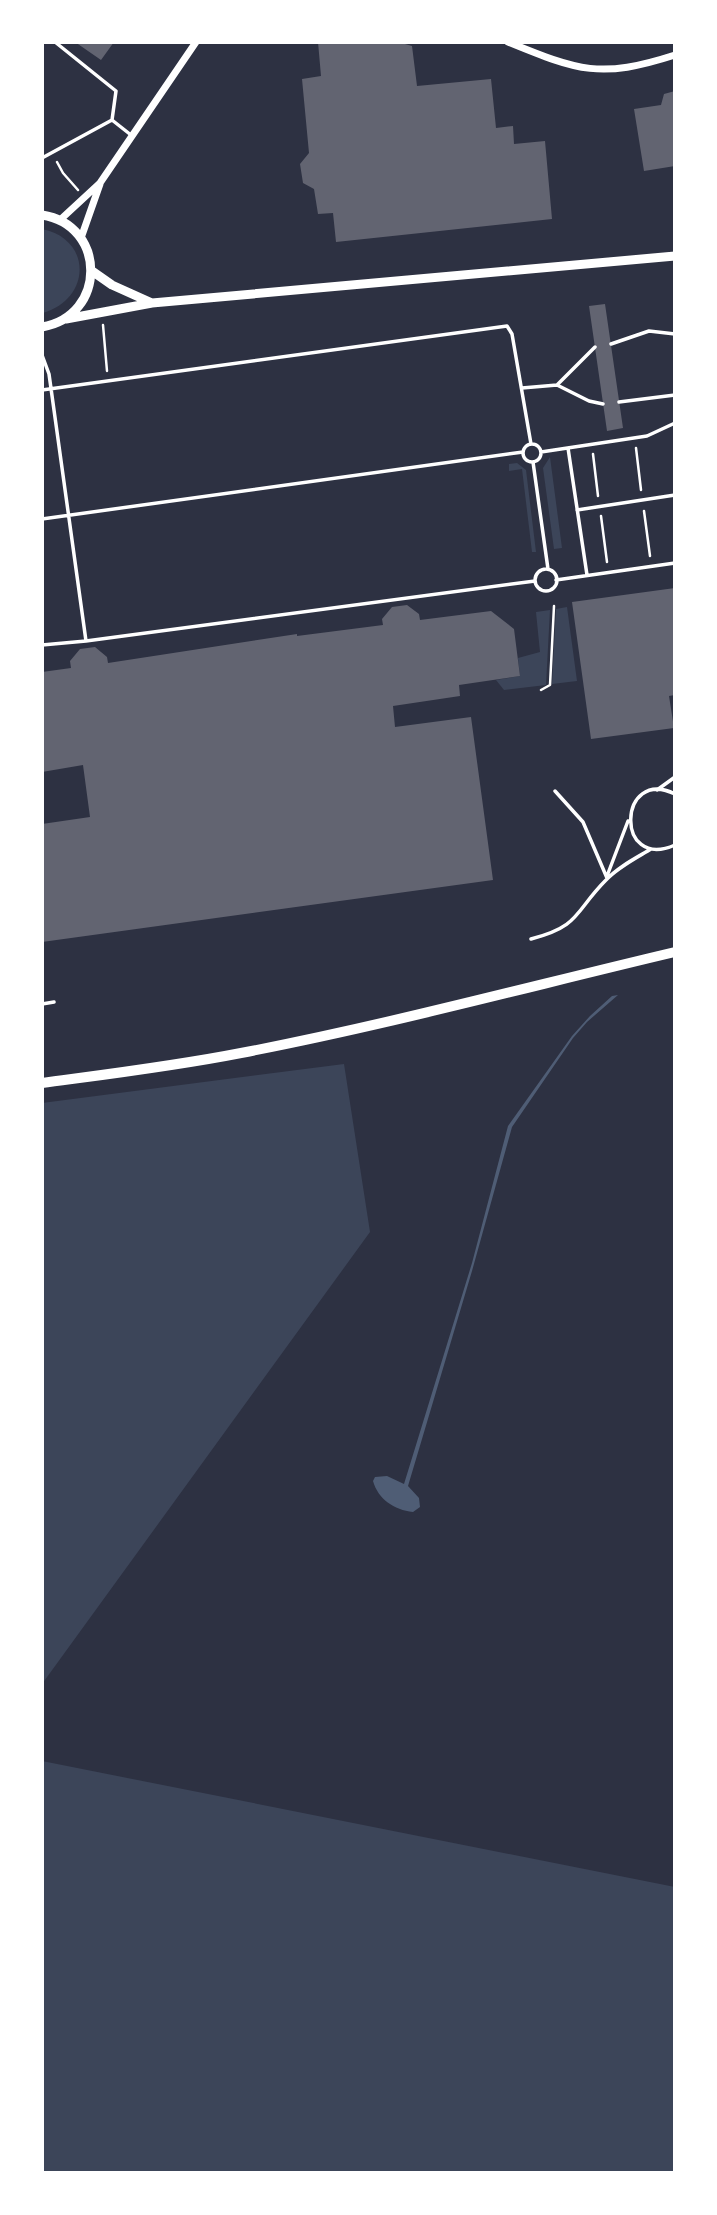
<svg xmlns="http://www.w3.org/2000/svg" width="717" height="2215" font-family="'Noto Sans',sans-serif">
	<rect width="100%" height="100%" fill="#2d3142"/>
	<path fill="#3c4559" d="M42,229C92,239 92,298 43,313Z
		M550,457L562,548L554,549L543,468Z
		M517,463L526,470L536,552H532L522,469L509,471V464Z
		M567,607L577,681L552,684L556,609Z
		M550,610L546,685L504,690L496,680L520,676L518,658L540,652L536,612Z
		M344,1064L370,1232L42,1684V1103Z
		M42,1761L675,1887V2173H42Z"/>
	<path fill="#4f5d75" d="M618,995L587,1022L573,1038L512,1127L472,1271L408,1486L419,1498L420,1507L413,1512C394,1510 378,1499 373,1481L375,1477L387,1476L404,1484L472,1263L508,1126L572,1036L590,1016L612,996Z"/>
	<path fill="#626471" d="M75,42H114L101,60Z
		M318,42H398L412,46L417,86L491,79L496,128L513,126L514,144L545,141L552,219L336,242L333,213L318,214L314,189L303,183L300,164L309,153L302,79L321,76Z
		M675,91V166L644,171L634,109L661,105L664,94Z
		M605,304L623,428L607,431L589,306Z
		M675,588V695L669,696L674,728L591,739L572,602Z
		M407,605L419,614L420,620L491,611L514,629L520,676L459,685L460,696L393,706L395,727L471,717L493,880L42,942V824L90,817L83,765L42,772V672L71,668L70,661L80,649L95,647L107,657L108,663L297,634V636L383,625L382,619L392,607Z"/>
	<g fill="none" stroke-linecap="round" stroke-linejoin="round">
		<path stroke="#fff" stroke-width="2.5" d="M57,162L63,173L78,190
			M103,325L107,371
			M636,448L641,490
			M593,454L598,496
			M644,511L650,556
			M601,516L607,562
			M541,690L550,685L554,606"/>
		<path stroke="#fff" stroke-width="3.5" d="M55,42L116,91L112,120
			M112,120L131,135
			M42,158L112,120
			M611,344L649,331L675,334
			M42,355L49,374L86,641L535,581
			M557,385L589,401L603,404
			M522,388L557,385L595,347
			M42,390L507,326L512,334L531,444
			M619,402L675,395
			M523 453a9 9 0 1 1 18 0a9 9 0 1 1-18 0Z
			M568,448L587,575
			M541,452L647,436L675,423
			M533,462L548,569
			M577,510L675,495
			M42,519L523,452
			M535 580a11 11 0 1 1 22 0a11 11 0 1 1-22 0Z
			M556,580L675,563
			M42,645L86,641
			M657,790L675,777
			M555,791L583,822L607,878
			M675,794C618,766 614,872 675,845
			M607,876L628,821
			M531,939C581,926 574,912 606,880C618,867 636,858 651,849
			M42,1004L54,1002"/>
		<path stroke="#fff" stroke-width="7" d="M508,42C579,71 600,79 675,55
			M60,220L100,183L196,42
			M81,238L100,184"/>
		<path stroke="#fff" stroke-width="9" d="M42,215C107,225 107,316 42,327
			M92,271L112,285L152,303
			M66,319L152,303L675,256"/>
		<path stroke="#fff" stroke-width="10" d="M42,1083C109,1074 175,1066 241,1053C387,1025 531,986 675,952"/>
	</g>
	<rect width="717" height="2215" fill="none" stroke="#ffffff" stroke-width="88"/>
</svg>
